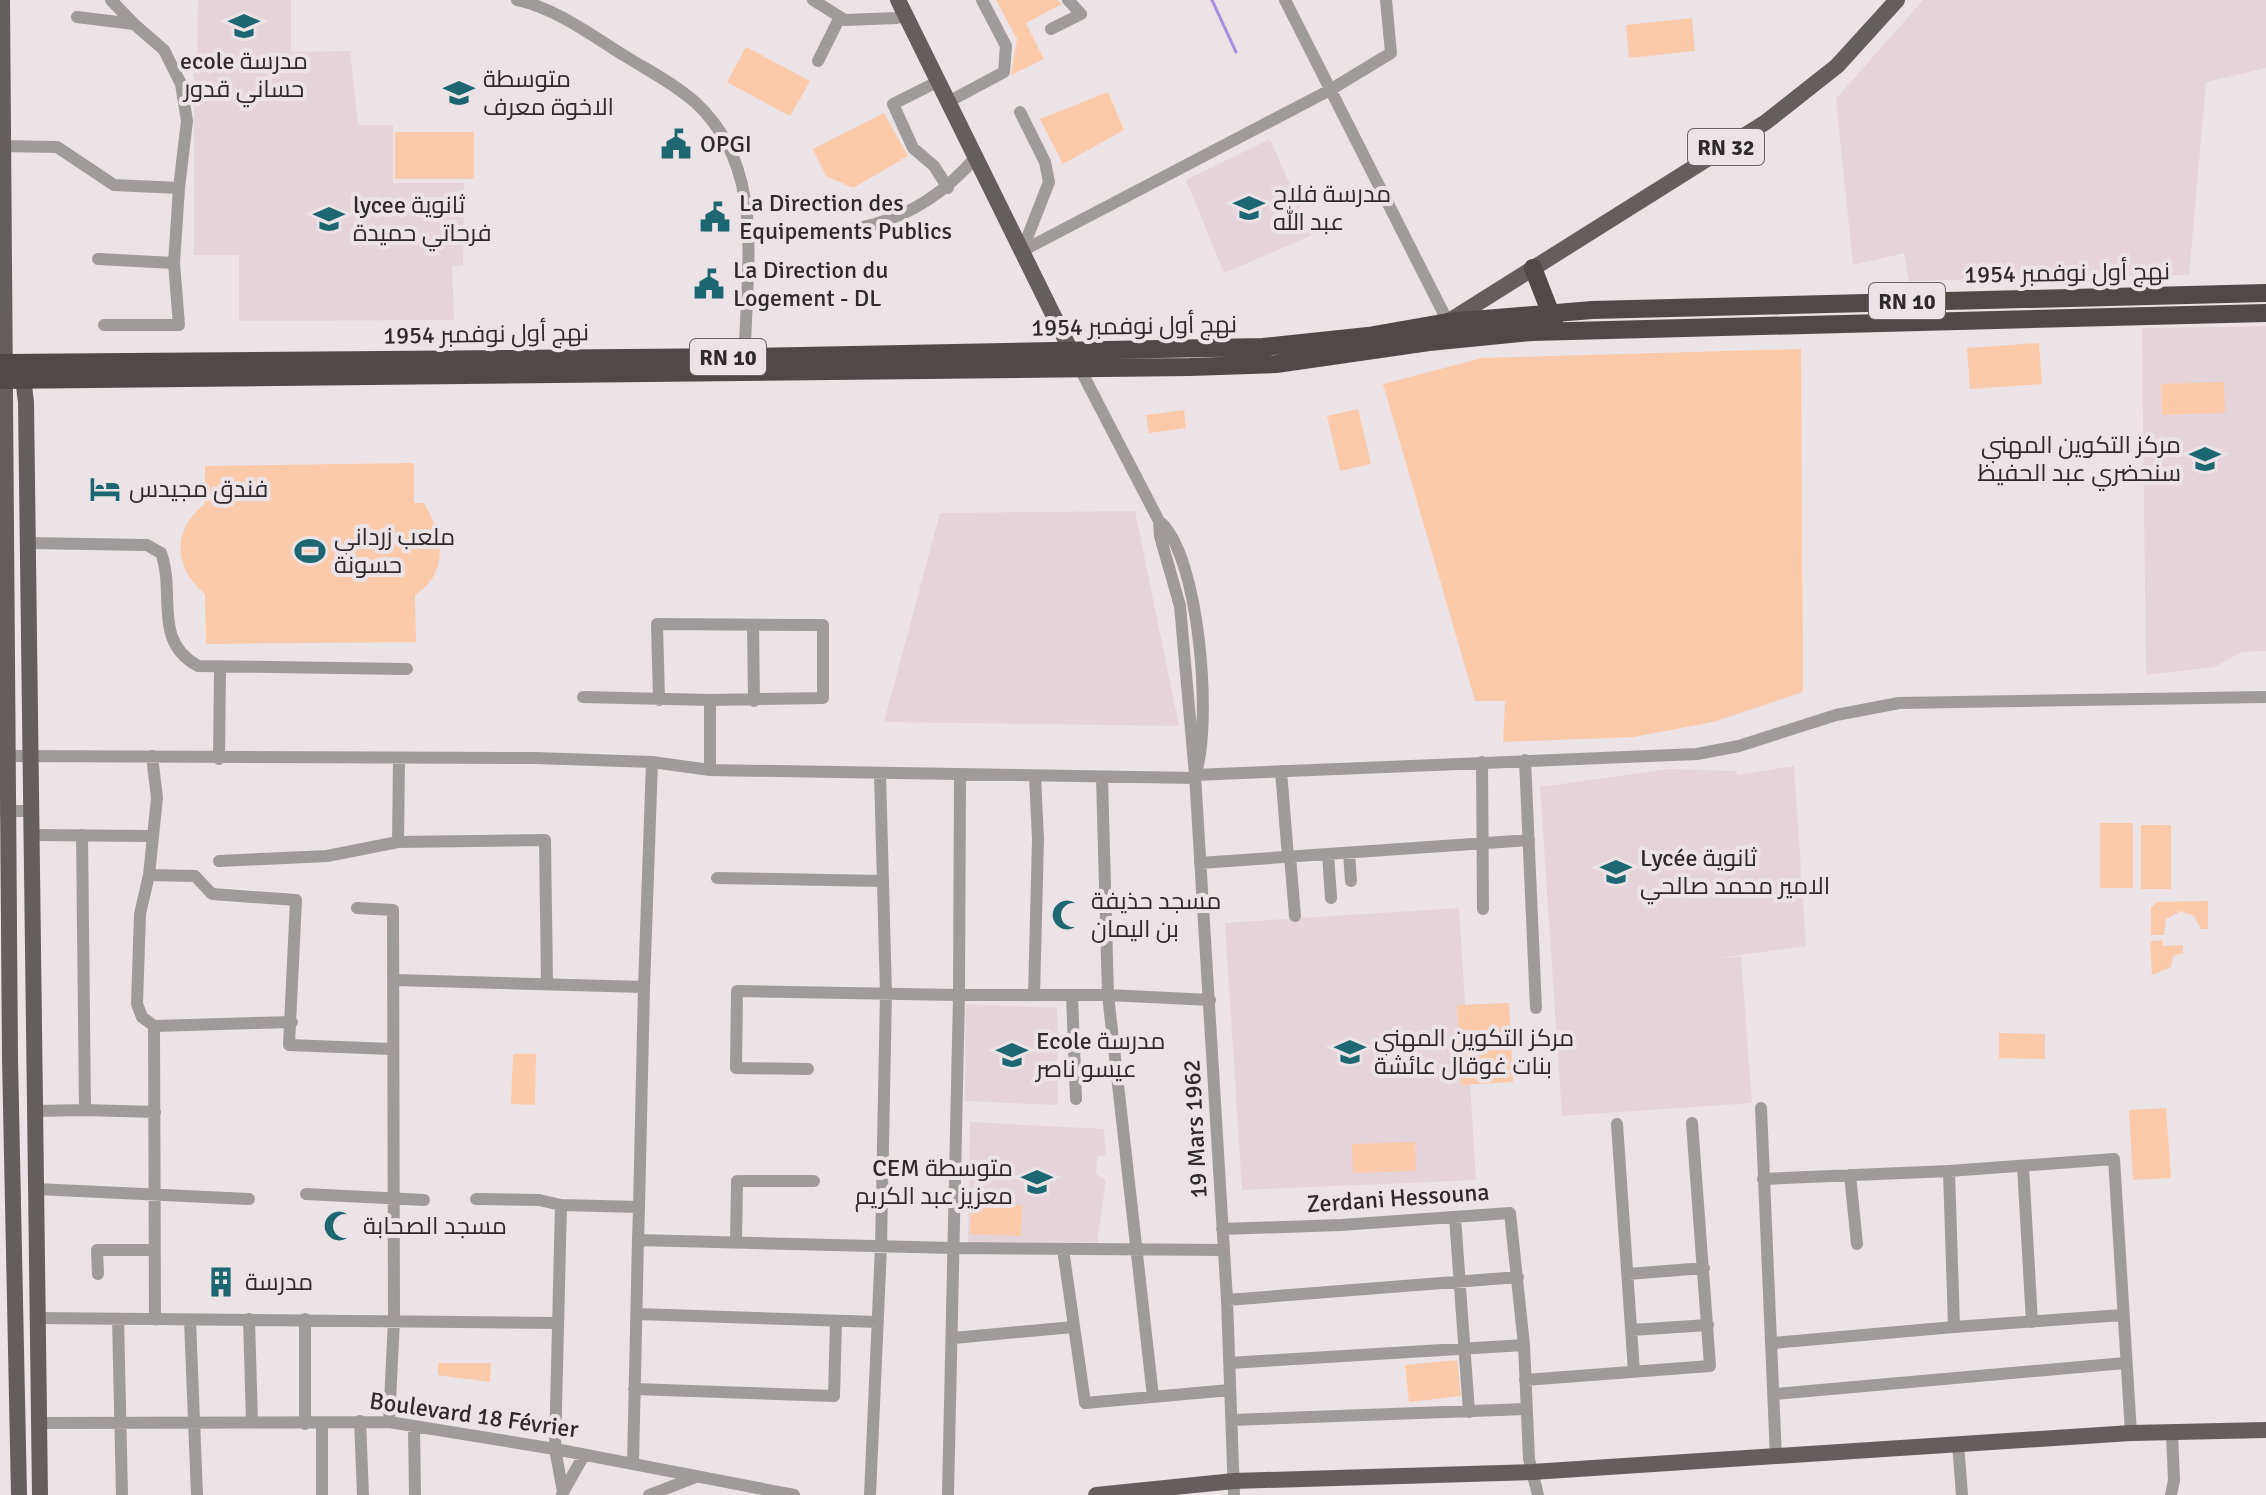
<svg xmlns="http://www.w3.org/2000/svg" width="2266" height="1495" font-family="Signika,Cairo,sans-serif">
	<rect width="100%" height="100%" fill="#ece3e6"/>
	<path fill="#e5d4da" d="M198,0H291V52L350,51L358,125H393V183H464L463,265L452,266L454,320L239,321V255H194V57L197,56Z
		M1923,0H2266V68L2206,82L2189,275L1909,281L1904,253L1853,265L1836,99Z
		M1270,139L1312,235L1224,273L1186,180Z
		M2266,326V651L2242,652L2214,667L2146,675L2142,328Z
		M1135,511L1179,726L884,722L940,513Z
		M1794,766L1806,946L1718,958L1741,957L1752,1103L1562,1116L1540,787L1669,769L1736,771L1738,775Z
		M1459,908L1476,1180L1242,1190L1225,923Z
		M966,1004L1057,1008L1058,1105L965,1101Z
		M970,1122L1104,1129L1106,1156H1097L1096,1174L1106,1180L1097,1243L968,1242Z"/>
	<path fill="#fbcaab" d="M996,0H1057L1062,4L1026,23L1044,59L1011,75L1017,39Z
		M1692,18L1695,51L1629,58L1626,25Z
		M746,47L810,81L790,116L727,82Z
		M1108,92L1124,130L1063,164L1040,119Z
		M884,113L908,156L853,188L826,176L813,149Z
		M395,132H474V179H395Z
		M2039,343L2042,384L1970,389L1967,348Z
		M1801,349L1803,692L1713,722L1634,737L1503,742L1505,701H1475L1383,384L1482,358Z
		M2224,382L2225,413L2162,415L2161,384Z
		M1358,409L1371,464L1340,471L1327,416Z
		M1184,410L1186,428L1149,433L1146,415Z
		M414,463V503H424C442,535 451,571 415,595L416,642L206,644L205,594C174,569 171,529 205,504V466Z
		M2100,823H2133V888H2100Z
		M2141,825H2171V889H2141Z
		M2208,901V929H2201L2194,916L2181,911L2166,919L2164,935H2151V907L2157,902Z
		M2162,940L2163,946L2183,945V953L2173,956L2171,967L2152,975L2150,941Z
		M1509,1003L1513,1082L1461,1085L1457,1005Z
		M1999,1033L2045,1034V1059L1999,1058Z
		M513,1054H536L535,1105L511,1104Z
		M2166,1108L2171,1178L2133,1180L2129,1110Z
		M1415,1142L1416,1171L1353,1173L1352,1144Z
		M971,1204L1022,1205L1021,1236L970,1234Z
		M1457,1360L1461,1396L1409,1402L1405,1365Z
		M438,1363H491L490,1382L438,1375Z"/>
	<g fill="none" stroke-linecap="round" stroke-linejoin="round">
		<path stroke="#a992dd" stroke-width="3" d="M1212,0L1236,52"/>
		<path stroke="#9f9b9b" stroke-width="12" d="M111,0L134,24
			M517,0C557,9 591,35 625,56C649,71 675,84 696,103C768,170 745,270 745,357
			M813,0L845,20L897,18
			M1285,0L1448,322
			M77,17L134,24L164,50L181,84L187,121L179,188
			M1051,29L1081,14L1068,0
			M818,61L840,17
			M937,82L893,104L913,148L934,166L948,188
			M948,102L1004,72L1006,46L982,0
			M1020,112L1045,162L1049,182L1022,251
			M0,146L57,147L114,185L179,188L174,263L179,325H104
			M748,237C841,234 909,234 975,158
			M1022,251L1330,90L1391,53L1386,0
			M98,259L174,263
			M1078,365L1159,521C1200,554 1212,723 1196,772
			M1159,521L1160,536L1180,606L1195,775L1227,1300L1234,1495
			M27,543L147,545L161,553C176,594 152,641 198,666L407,669
			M753,625L754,701
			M583,697L710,700V770
			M659,700L657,624L823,625V698L710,700
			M8,756L535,758L652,762L710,770L1195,778
			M152,756L157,798L149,875L140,914L137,1004L142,1017L154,1026L155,1320
			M219,759L220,668
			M1525,760L1536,1008
			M1482,762L1483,909
			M1281,771L1288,857
			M1195,775L1697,754L1739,746L1836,715L1899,703L2266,697
			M1102,778L1108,995L1153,1397
			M0,811H30
			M30,835L151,836
			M82,835L85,1110L155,1112
			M398,842L399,759
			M1349,853L1351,881
			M1328,854L1331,898
			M1290,856L1295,916
			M219,861L327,856L398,842L545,840L547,983
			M1200,863L1529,840
			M149,875L195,876L212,894L296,900L289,1045L391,1049
			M717,878L883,881
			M357,908L393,910L394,1320L389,1422
			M395,980L644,987L639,1207
			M644,987L652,762
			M1034,995L1038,839L1035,776
			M1072,995L1076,1099
			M154,1026L292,1022
			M808,1069L736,1068L737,991L959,995L960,774
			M1761,1108L1776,1458
			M35,1111L85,1110
			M1617,1124L1634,1372
			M2023,1166L2032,1322
			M1949,1171L2114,1159L2131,1433
			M1850,1175L1857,1244
			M1763,1179L1949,1171L1954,1327L1773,1343
			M36,1189L249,1199
			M306,1194L424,1200
			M476,1199L539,1200L561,1205
			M1455,1217L1469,1412
			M1222,1229L1341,1225L1510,1213L1524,1345L1529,1459L1538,1495
			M736,1242L737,1181H814
			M1063,1249L1085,1403L1230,1390
			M98,1274L97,1250H155
			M1628,1274L1704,1268
			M1227,1300L1518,1277
			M638,1314L878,1322
			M38,1318L557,1323
			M118,1319L122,1495
			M249,1319L252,1423
			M305,1319V1424
			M190,1320L197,1495
			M1954,1327L2122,1315
			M1632,1330L1708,1325
			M954,1338L1073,1327
			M1229,1363L1524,1345
			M1525,1380L1710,1366L1692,1123
			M634,1389L834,1396L836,1321
			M1775,1394L2125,1363
			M1232,1420L1526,1409
			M360,1421L363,1495
			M39,1423L389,1422L555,1449L794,1495
			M414,1427L415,1495
			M1958,1444L1962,1495
			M633,1464L638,1240L953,1248L1223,1250
			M563,1492L555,1449L561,1205L639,1207L638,1240
			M562,1494L584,1455
			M322,1495V1424
			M649,1495L696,1477
			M870,1495L881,1247L886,993L880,774
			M948,1495L959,995H1108L1210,1000
			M2171,1495L2174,1480L2172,1434"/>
		<path stroke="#655e5e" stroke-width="16" d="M2,0L10,1058L19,1495
			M898,0L1071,351
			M1446,323L1766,122L1837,66L1897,0
			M14,372L24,386L26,402L40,1495
			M1096,1495L1234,1481L1532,1472L2131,1433L2266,1430"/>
		<path stroke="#514948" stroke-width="18" d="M1533,268L1554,322
			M0,363L745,357L1263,347L1368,336L1448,322L1592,310L2266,293
			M0,380L1190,367L1276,364L1429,342L1532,332L2266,313"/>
	</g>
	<defs>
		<g id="school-bare" transform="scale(2.4)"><path d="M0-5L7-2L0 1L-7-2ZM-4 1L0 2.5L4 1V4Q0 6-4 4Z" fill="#1d6772" stroke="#ece3e6" stroke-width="2.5" paint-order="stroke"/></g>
		<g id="civic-bare" transform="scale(2.4)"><path d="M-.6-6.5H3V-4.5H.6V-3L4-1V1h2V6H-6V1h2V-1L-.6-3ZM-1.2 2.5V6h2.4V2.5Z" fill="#1d6772" stroke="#ece3e6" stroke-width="2.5" paint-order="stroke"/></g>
		<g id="university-bare" transform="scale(2.4)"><path d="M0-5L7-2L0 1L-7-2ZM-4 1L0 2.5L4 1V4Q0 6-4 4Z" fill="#1d6772" stroke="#ece3e6" stroke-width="2.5" paint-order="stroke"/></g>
		<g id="hotel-bare" transform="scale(2.4)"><path d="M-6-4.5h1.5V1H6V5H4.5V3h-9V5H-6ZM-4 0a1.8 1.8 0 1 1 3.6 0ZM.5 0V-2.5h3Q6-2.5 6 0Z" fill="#1d6772" stroke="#ece3e6" stroke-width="2.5" paint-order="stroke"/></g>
		<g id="stadium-bare" transform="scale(2.4)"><path d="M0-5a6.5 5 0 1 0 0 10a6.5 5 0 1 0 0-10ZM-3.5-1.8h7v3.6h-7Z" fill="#1d6772" stroke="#ece3e6" stroke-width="2.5" paint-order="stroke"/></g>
		<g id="mosque-bare" transform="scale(2.4)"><path d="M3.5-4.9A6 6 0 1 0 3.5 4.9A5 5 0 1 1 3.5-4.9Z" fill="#1d6772" stroke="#ece3e6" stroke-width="2.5" paint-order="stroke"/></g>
		<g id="building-bare" transform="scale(2.4)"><path d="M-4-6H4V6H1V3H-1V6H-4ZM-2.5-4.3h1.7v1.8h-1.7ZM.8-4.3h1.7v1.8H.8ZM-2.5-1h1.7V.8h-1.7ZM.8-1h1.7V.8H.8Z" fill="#1d6772" stroke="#ece3e6" stroke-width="2.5" paint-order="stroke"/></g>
	</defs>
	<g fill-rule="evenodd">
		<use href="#school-bare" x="244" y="26"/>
		<use href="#school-bare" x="459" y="93"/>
		<use href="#civic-bare" x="676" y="144"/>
		<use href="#school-bare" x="1249" y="208"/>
		<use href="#civic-bare" x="715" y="217"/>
		<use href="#school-bare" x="329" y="219"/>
		<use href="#civic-bare" x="709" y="284"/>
		<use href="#university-bare" x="2205" y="459"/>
		<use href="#hotel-bare" x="105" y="489"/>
		<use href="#stadium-bare" x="310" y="551"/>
		<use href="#school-bare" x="1616" y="872"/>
		<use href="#mosque-bare" x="1067" y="915"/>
		<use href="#university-bare" x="1350" y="1052"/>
		<use href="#school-bare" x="1012" y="1055"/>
		<use href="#school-bare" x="1037" y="1182"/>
		<use href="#mosque-bare" x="339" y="1226"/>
		<use href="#building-bare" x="221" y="1282"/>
	</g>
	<g text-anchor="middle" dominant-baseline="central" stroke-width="8" stroke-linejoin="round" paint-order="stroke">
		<g fill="#ece3e6" stroke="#686264" stroke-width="2">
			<rect x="1688" y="129" width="76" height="36" rx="6"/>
			<rect x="1869" y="283" width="76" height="36" rx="6"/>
			<rect x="690" y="339" width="76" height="36" rx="6"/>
		</g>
		<g font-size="22" font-weight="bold" fill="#2f2b2c">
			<text x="1726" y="147">RN 32</text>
			<text x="1907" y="301">RN 10</text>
			<text x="728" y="357">RN 10</text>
		</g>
		<g font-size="24" fill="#2f2b2c" stroke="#ece3e6" text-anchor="start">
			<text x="244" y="61" text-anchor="middle">ecole مدرسة<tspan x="244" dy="28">حساني قدور</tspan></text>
			<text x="483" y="79">متوسطة<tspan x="483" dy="28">الاخوة معرف</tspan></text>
			<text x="700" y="144">OPGI</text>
			<text x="1273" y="194">مدرسة فلاح<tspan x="1273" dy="28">عبد الله</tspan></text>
			<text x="739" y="203">La Direction des<tspan x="739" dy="28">Equipements Publics</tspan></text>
			<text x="353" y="205">lycee ثانوية<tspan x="353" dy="28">فرحاتي حميدة</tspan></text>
			<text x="733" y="270">La Direction du<tspan x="733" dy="28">Logement - DL</tspan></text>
			<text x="2181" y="445" text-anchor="end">مركز التكوين المهني<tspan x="2181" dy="28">سنحضري عبد الحفيظ</tspan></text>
			<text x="129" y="489">فندق مجيدس</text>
			<text x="334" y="537">ملعب زرداني<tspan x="334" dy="28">حسونة</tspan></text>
			<text x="1640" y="858">Lycée ثانوية<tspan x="1640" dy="28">الامير محمد صالحي</tspan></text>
			<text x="1091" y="901">مسجد حذيفة<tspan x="1091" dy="28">بن اليمان</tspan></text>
			<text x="1374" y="1038">مركز التكوين المهني<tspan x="1374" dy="28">بنات غوقال عائشة</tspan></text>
			<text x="1036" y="1041">Ecole مدرسة<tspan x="1036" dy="28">عيسو ناصر</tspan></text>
			<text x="1013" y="1168" text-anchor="end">CEM متوسطة<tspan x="1013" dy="28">معزيز عبد الكريم</tspan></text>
			<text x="363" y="1226">مسجد الصحابة</text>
			<text x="245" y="1282">مدرسة</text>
		</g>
		<g font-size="24" fill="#2f2b2c" stroke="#ece3e6">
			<text transform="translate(2067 273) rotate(-1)">نهج أول نوفمبر 1954</text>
			<text transform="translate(1134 326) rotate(-1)">نهج أول نوفمبر 1954</text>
			<text transform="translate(486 334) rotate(-1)">نهج أول نوفمبر 1954</text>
			<text transform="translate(1195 1129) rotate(-93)">19 Mars 1962</text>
			<text transform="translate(1398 1198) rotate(-4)">Zerdani Hessouna</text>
			<text transform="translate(474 1415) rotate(8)">Boulevard 18 Février</text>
		</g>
	</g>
</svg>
